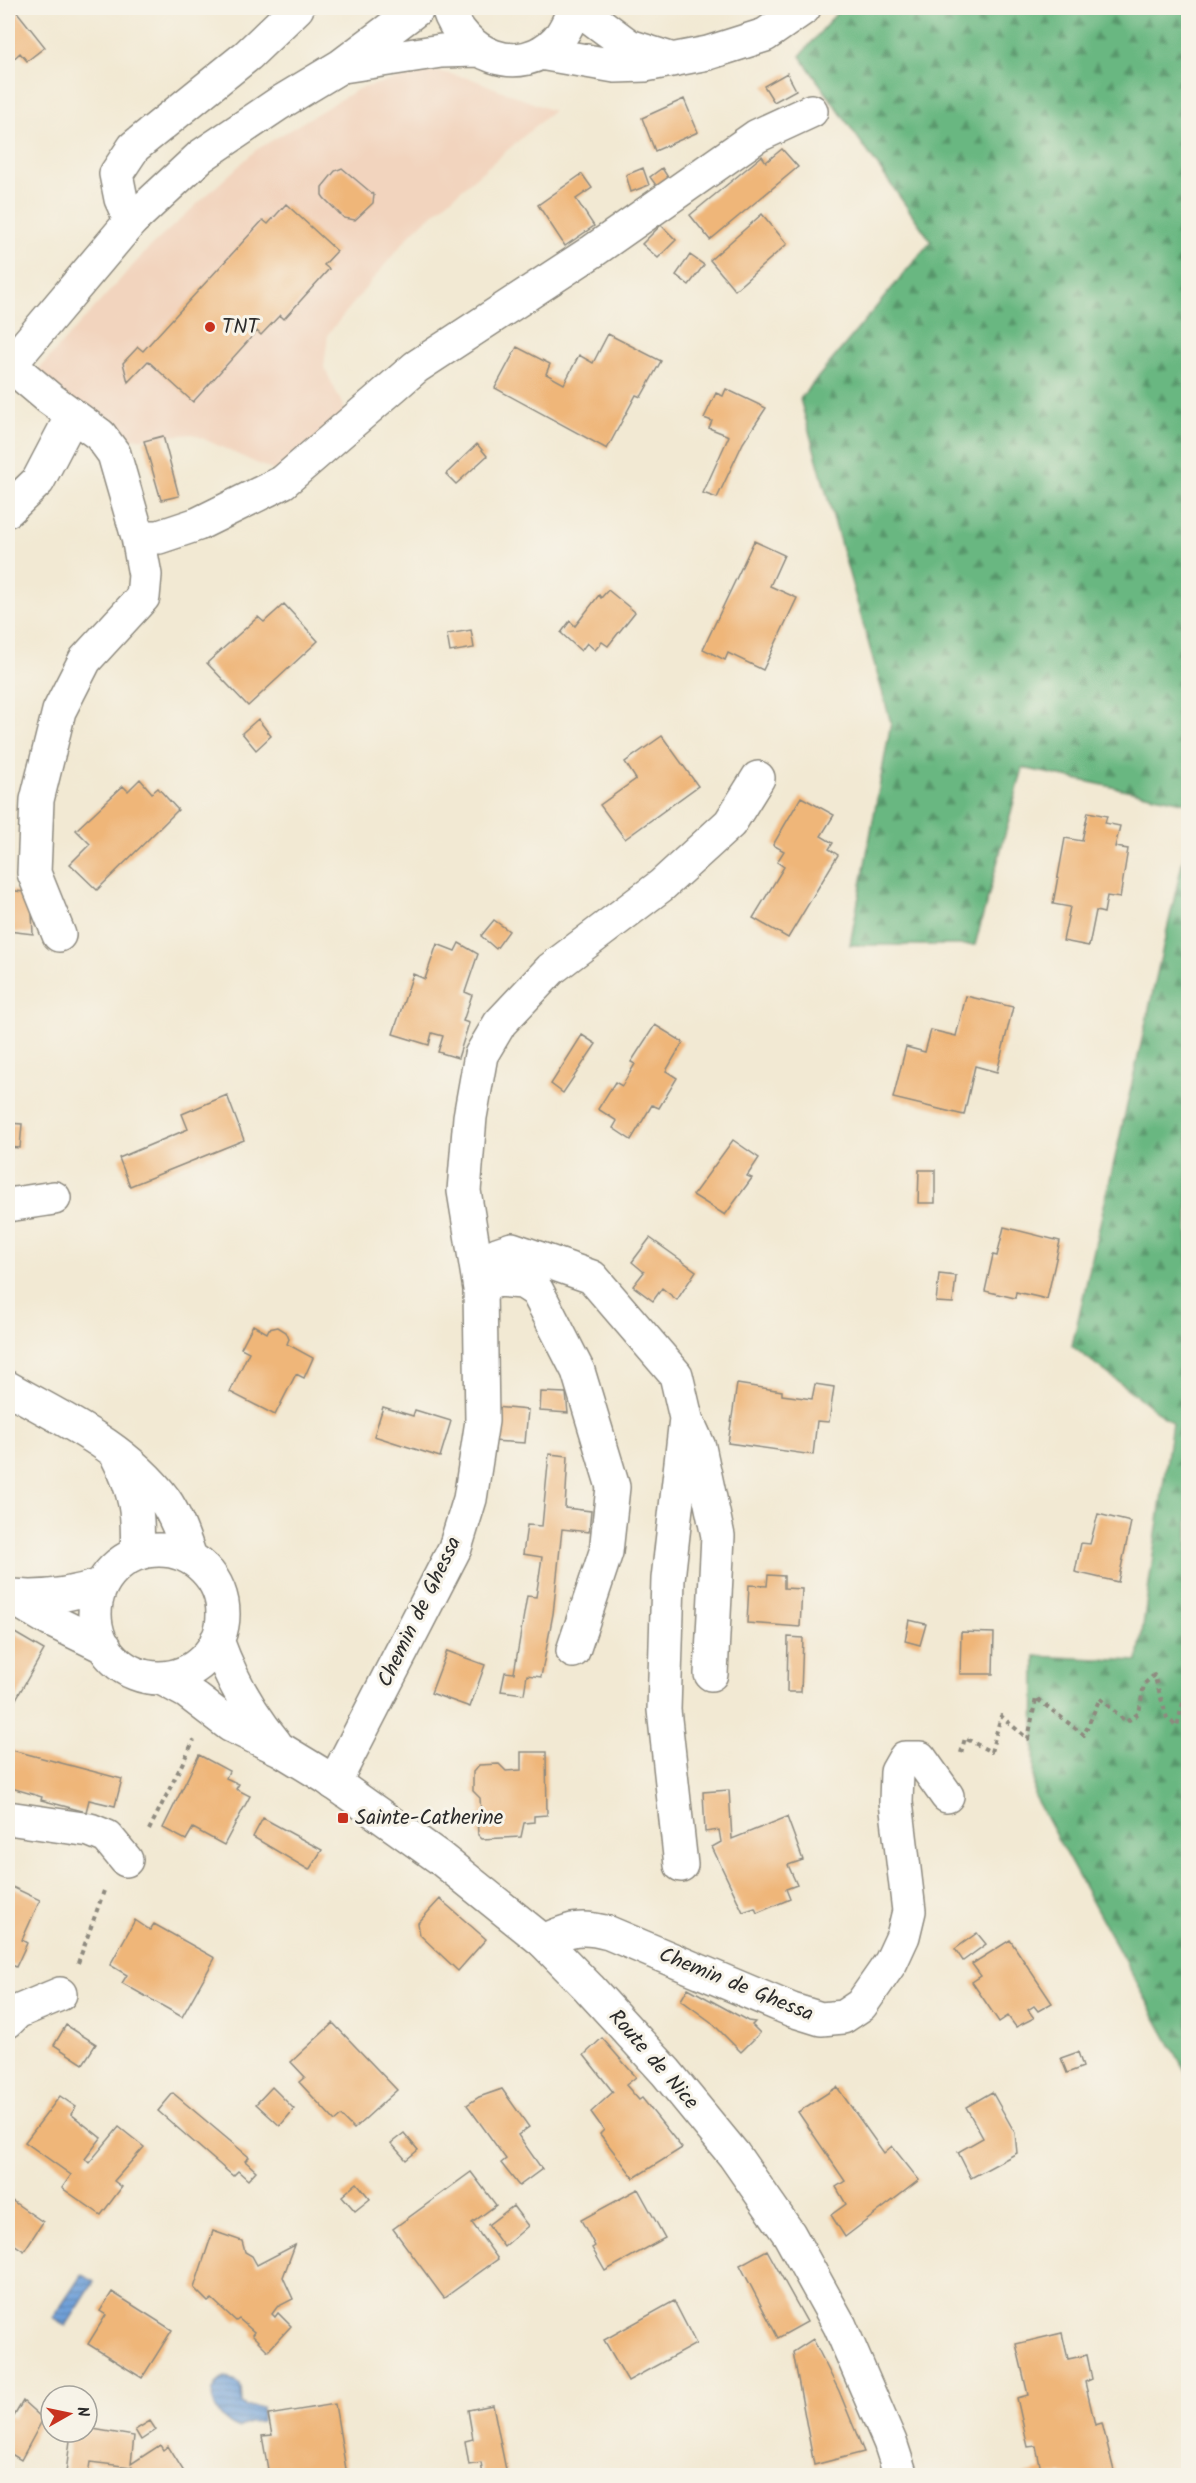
<svg xmlns="http://www.w3.org/2000/svg" width="1196" height="2483" font-family="Kalam,sans-serif">
	<defs>
		<pattern id="forest-firs" width="22" height="20" patternUnits="userSpaceOnUse" patternTransform="scale(1.5)"><rect width="22" height="20" fill="#69b781"/><path d="M5 1l3.5 6h-7zM16 11l3.5 6h-7z" fill="#57956a"/></pattern>
		<pattern id="water-rules" width="6" height="5" patternUnits="userSpaceOnUse" patternTransform="scale(1.5)"><rect width="6" height="5" fill="#6fa0d9"/><path d="M0 2.5h6" fill="none" stroke="#5b83b0"/></pattern>
	</defs>
	<rect width="100%" height="100%" fill="#f7f3e8"/>
	<filter id="ink" filterUnits="userSpaceOnUse"><feTurbulence type="fractalNoise" baseFrequency=".0167" numOctaves="2"/><feDisplacementMap in="SourceGraphic" scale="12" xChannelSelector="R" yChannelSelector="G"/><feConvolveMatrix kernelMatrix="1 2 1 2 8 2 1 2 1" color-interpolation-filters="sRGB"/></filter>
	<filter id="wash" filterUnits="userSpaceOnUse"><feTurbulence type="fractalNoise" baseFrequency=".008" numOctaves="4" result="noise"/><feDisplacementMap in="SourceGraphic" scale="24" xChannelSelector="R" yChannelSelector="G"/><feGaussianBlur stdDeviation="1.35" result="paint"/><feColorMatrix in="noise" values="0 0 0 0 0 0 0 0 0 0 0 0 0 0 0 0 0 1.4 0 .05"/><feComposite in="paint" operator="in"/></filter>
	<g filter="url(#wash)">
		<rect width="100%" height="100%" fill="#f2e9d3"/>
		<path fill="#f2d4be" d="M431,70L472,79L553,111L412,232L328,334L324,367L347,414L276,472L193,434L118,440L28,381L147,250L256,150L358,89Z"/>
		<path fill="url(#forest-firs)" stroke="#4a7156" stroke-width="1.5" d="M841,8H1188V803L1023,768L975,945H850L891,723L800,399L931,241L800,56Z
			M1188,838V2076L1034,1796L1035,1656L1138,1661L1172,1423L1072,1346Z"/>
		<path fill="url(#water-rules)" stroke="#4d6682" stroke-width="1.5" d="M82,2274L94,2282L66,2326L53,2318Z
			M225,2378L237,2381L241,2387L242,2404L246,2407H262V2422L248,2423L238,2428C218,2421 199,2389 225,2378Z"/>
		<g id="blocks">
			<path fill="#efb679" d="M8,8H14L45,47L27,61L20,53L8,64Z
				M787,73L796,90L774,102L764,86Z
				M684,99L698,132L655,151L642,118Z
				M782,149L798,167L710,240L690,215L762,156L766,162Z
				M342,168L374,195L373,203L355,220L344,218L324,198L322,195V187L335,171Z
				M643,168L649,185L631,192L626,175Z
				M662,168L669,179L658,188L650,177Z
				M582,174L592,188L576,199L594,226L565,246L538,205Z
				M286,204L337,251L324,265L329,269L284,319L280,315L261,335L257,331L193,402L148,361L128,382L123,363L138,347L143,351L263,220L268,224Z
				M762,214L787,244L735,290L710,260Z
				M661,225L676,240L658,258L642,244Z
				M690,255L704,265L689,285L676,275Z
				M608,334L661,361L641,397L636,395L607,449L495,388L517,347L550,364L546,374L564,384L579,355L593,363Z
				M726,389L766,408L743,443L717,498L703,493L729,436L709,428L712,421L704,418L716,393L723,396Z
				M163,436L179,496L161,500L144,441Z
				M477,444L487,456L456,484L446,474Z
				M754,541L784,555L770,586L797,598L763,670L728,653L725,660L703,649Z
				M608,590L635,612L608,646L602,642L595,650L587,643L581,651L561,633L570,621L575,626L599,595L601,598Z
				M284,604L318,641L248,706L207,663L258,617L264,622Z
				M471,630L474,648L450,652L447,634Z
				M258,719L271,736L256,750L242,733Z
				M662,736L698,786L625,839L600,805L636,779L625,762Z
				M140,779L152,793L158,788L178,810L97,890L70,864L90,844L76,830L123,786L128,791Z
				M801,797L834,815L821,836L833,843L829,849L838,855L788,938L753,918L784,867L777,862L784,851L773,845Z
				M1088,812L1107,816L1105,823L1120,826L1115,847L1128,849L1120,898L1107,896L1104,913L1096,911L1089,946L1063,941L1070,907L1053,904L1065,838L1082,841Z
				M8,890L31,893L33,934L8,931Z
				M494,920L509,931L496,949L481,936Z
				M459,943L478,954L465,992L472,995L463,1021L469,1023L458,1058L438,1052L443,1036L432,1033L429,1045L393,1034L413,974L425,979L437,944L455,951Z
				M966,996L1013,1007L997,1072L975,1066L964,1115L893,1098L906,1047L925,1052L931,1030L956,1036Z
				M655,1025L683,1042L666,1071L677,1078L659,1108L652,1105L631,1140L613,1128L617,1121L598,1109L615,1082L622,1086L635,1064L631,1062Z
				M582,1035L596,1044L563,1093L551,1084Z
				M227,1095L244,1140L130,1186L119,1158L188,1129L182,1114Z
				M8,1123L22,1124L20,1148L8,1147Z
				M733,1140L759,1158L747,1176L752,1178L725,1215L693,1195Z
				M919,1170H935V1203H918Z
				M1004,1227L1060,1241L1047,1299L1016,1292L1015,1298L985,1291L993,1255L997,1256Z
				M650,1238L696,1271L677,1300L662,1288L653,1301L633,1286L644,1272L632,1262Z
				M939,1274L956,1276L953,1303L936,1302Z
				M253,1325L267,1333L269,1329L278,1327L286,1332L289,1339L287,1344L313,1358L304,1378L296,1374L275,1415L230,1392L249,1352L241,1348Z
				M737,1384L782,1391V1395L812,1399L815,1384L834,1387L829,1422L817,1421L813,1455L728,1443Z
				M541,1392L566,1393L568,1413L540,1411Z
				M383,1407L413,1416L415,1410L451,1421L440,1457L374,1436Z
				M494,1407L528,1410L525,1443L492,1441Z
				M549,1454L568,1456L565,1508L591,1511L589,1532L562,1529L553,1614L541,1677L527,1675L524,1694L501,1691L505,1672L514,1673L527,1596L536,1597L542,1557L523,1554L527,1525L542,1526Z
				M1098,1514L1131,1522L1118,1582L1075,1572L1081,1543L1090,1544Z
				M768,1575L784,1576V1588L802,1589L800,1627L747,1623L749,1585L767,1586Z
				M909,1620L926,1624L920,1645L905,1641Z
				M8,1629L44,1650L12,1706L8,1703Z
				M961,1632L994,1633L993,1674H960Z
				M788,1637L803,1638L801,1692H787Z
				M447,1651L485,1665L470,1707L431,1693Z
				M8,1749L122,1779L115,1806L89,1800L86,1812L41,1800L42,1797L8,1787Z
				M521,1752H546L547,1815L534,1816V1822L524,1823L521,1837L482,1839L478,1835L477,1815L481,1813L480,1798L473,1791V1772L479,1765L499,1764L506,1771L521,1770Z
				M199,1755L229,1771L226,1778L239,1784L236,1789L250,1796L224,1845L193,1828L186,1840L163,1828Z
				M729,1790L732,1839L787,1817L803,1860L788,1865L797,1885L786,1889L790,1899L757,1913L755,1908L743,1912L712,1847L721,1842L719,1830L705,1832L703,1792Z
				M263,1818L322,1850L309,1870L253,1837Z
				M8,1885L40,1900L22,1940L27,1943L16,1967L8,1963Z
				M440,1899L486,1939L458,1971L420,1935L418,1923Z
				M135,1920L150,1930L154,1924L215,1958L182,2017L122,1983L127,1975L110,1965Z
				M977,1933L986,1944L963,1961L955,1949Z
				M1010,1940L1052,2003L1038,2011L1034,2006L1028,2010L1034,2018L1016,2027L1008,2016L999,2022L972,1982L981,1976L972,1964Z
				M688,1988L748,2021L755,2022L752,2025L760,2033L741,2052L711,2022L681,2000Z
				M333,2023L397,2090L354,2129L341,2116L335,2121L299,2082L305,2077L291,2062Z
				M66,2025L96,2044L83,2064L54,2045Z
				M602,2038L636,2077L626,2085L639,2100L642,2098L682,2148L634,2178L600,2134L604,2130L591,2112L613,2092L584,2055Z
				M1078,2052L1083,2067L1067,2073L1061,2058Z
				M272,2087L294,2109L280,2126L256,2104Z
				M837,2087L884,2153L892,2146L919,2180L845,2237L831,2215L846,2204L836,2187L845,2181L798,2112Z
				M502,2089L529,2127L518,2135L542,2169L519,2186L501,2163L506,2159L467,2105L479,2097Z
				M992,2092L1015,2133L1017,2153L971,2178L958,2152L983,2138L966,2107Z
				M173,2093L249,2157L245,2161L256,2171L248,2180L238,2171L233,2176L158,2111Z
				M60,2096L76,2107L71,2114L101,2138L85,2159L89,2163L119,2127L144,2147L114,2181L122,2187L101,2215L62,2188L71,2175L25,2142Z
				M404,2133L418,2150L406,2160L391,2143Z
				M471,2172L496,2205L472,2223L498,2259L444,2298L393,2229Z
				M357,2183L370,2199L355,2211L342,2196Z
				M638,2189L665,2238L605,2271L592,2248L595,2246L581,2220Z
				M8,2198L43,2222L24,2251L8,2240Z
				M513,2206L528,2226L504,2247L488,2225Z
				M213,2231L242,2241L245,2252L252,2256L257,2265L295,2245L283,2277L293,2299L277,2307L272,2314L275,2317L278,2313L291,2326L268,2351L252,2335L254,2332L239,2319L236,2321L212,2299L208,2302L194,2288Z
				M767,2250L807,2322L778,2338L740,2265Z
				M112,2292L172,2330L142,2378L88,2344L106,2315L100,2311Z
				M674,2301L696,2344L628,2381L604,2340Z
				M1062,2333L1068,2359L1087,2355L1092,2379L1085,2382L1095,2425L1102,2423L1115,2475H1022L1041,2470L1036,2446L1028,2447L1017,2398L1028,2395L1016,2344Z
				M813,2339L839,2391L864,2452L814,2465L793,2352Z
				M23,2401L43,2419L21,2460L8,2452V2415L13,2418Z
				M335,2404L347,2475H269L262,2436L272,2435L268,2415Z
				M493,2405L507,2475H483L481,2463L469,2465L465,2441L473,2439L468,2410Z
				M150,2421L156,2430L141,2440L135,2430Z
				M87,2428L134,2436L131,2464L160,2445L163,2450L168,2446L186,2475H131L127,2469L131,2467L90,2462L88,2475L66,2473L71,2432H87Z"/>
		</g>
	</g>
	<g filter="url(#ink)">
		<use href="#blocks" fill-opacity="0" stroke="#8e8a7f" stroke-width="1.5"/>
		<g fill="none" stroke-linecap="round" stroke-linejoin="round">
			<g stroke="#8e8a7f" stroke-width="36">
				<path id="minor" d="M131,221L121,199L116,174L134,147L248,55L297,8
					M10,365L49,398L100,435L114,454L138,537H159L198,524L283,482L416,367L593,251L757,136L811,111
					M8,510L38,481L72,416
					M59,935L34,873L37,800L59,711L85,660L143,597L145,575L138,537
					M8,1205L54,1198
					M496,1280L497,1254L512,1249L592,1277L676,1375L686,1418L668,1579L664,1710L681,1865
					M480,1289L496,1280L523,1282L537,1291L578,1371L613,1487L606,1552L573,1651
					M689,1425L699,1447L718,1536L711,1674
					M334,1783L455,1548L470,1499L482,1421L480,1289L464,1191L470,1117L481,1055L500,1023L551,969L662,885L730,823L758,778
					M8,1818L90,1830L107,1837L126,1860
					M543,1941C570,1929 580,1925 609,1933L792,2010L821,2019L843,2017L861,2005L891,1962L903,1936L909,1911L896,1802L897,1772L905,1758H920L947,1796
					M8,2021L17,2012L60,1994"/>
			</g>
			<g stroke="#8e8a7f" stroke-width="36">
				<path id="major" d="M448,8C462,54 519,80 557,40C566,31 570,19 574,8
					M578,8L629,46L667,58
					M540,53L615,66L645,65L708,53L765,35L804,8
					M343,66L441,51L477,50
					M8,367L131,221L201,156L278,104L341,66L418,8
					M8,1388C62,1419 125,1447 164,1499C176,1516 183,1537 190,1557
					M118,1458C136,1492 139,1515 137,1553
					M95 1614a64 64 0 1 1 128 0a64 64 0 1 1-128 0Z
					M8,1595L50,1620L105,1647
					M12,1596C43,1599 71,1595 101,1585
					M217,1640C231,1679 249,1712 275,1743
					M161,1678L187,1692L230,1725L280,1749L326,1777L440,1858L543,1941L589,1988L666,2072L734,2155L789,2234L840,2326L890,2442L901,2476"/>
			</g>
			<path stroke="#8e8a7f" stroke-width="4" stroke-dasharray="4.5 4.5" stroke-linecap="butt" d="M961,1753L965,1738L991,1752L1001,1716L1028,1739L1036,1698L1084,1735L1100,1698L1126,1722L1139,1713L1144,1684L1154,1675L1167,1718L1177,1726L1188,1683
				M149,1830L194,1740
				M78,1963L105,1888"/>
			<use href="#minor" stroke="#fff" stroke-width="33"/>
			<use href="#major" stroke="#fff" stroke-width="33"/>
		</g>
	</g>
	<g fill="#c8321e" stroke="#f7f3e8" stroke-width="2">
		<circle cx="210" cy="327" r="6"/>
		<rect x="337" y="1812" width="12" height="12" rx="3"/>
	</g>
	<g text-anchor="middle" dominant-baseline="central" stroke-width="6" stroke-linejoin="round" paint-order="stroke">
		<g font-size="21" fill="#2b2b2b" stroke="#f7f3e8" text-anchor="start">
			<text x="222" y="327">TNT</text>
			<text x="355" y="1818">Sainte-Catherine</text>
		</g>
		<g font-size="21" fill="#2b2b2b" stroke="#f7f3e8">
			<text transform="translate(420 1612) rotate(-64)">Chemin de Ghessa</text>
			<text transform="translate(736 1985) rotate(22)">Chemin de Ghessa</text>
			<text transform="translate(653 2060) rotate(49)">Route de Nice</text>
		</g>
	</g>
	<rect width="1196" height="2483" fill="none" stroke="#f7f3e8" stroke-width="30"/>
	<g transform="translate(69 2414) rotate(81)"><circle r="28" fill="#f7f3e8" stroke="#a5a39c" stroke-width="1.5"/>
	<path d="M0-4.5L10 22L0 15L-10 22Z" fill="#c8321e"/>
	<text y="-9" font-size="16" font-weight="bold" text-anchor="middle" fill="#2b2b2b">N</text>
	</g>
</svg>
